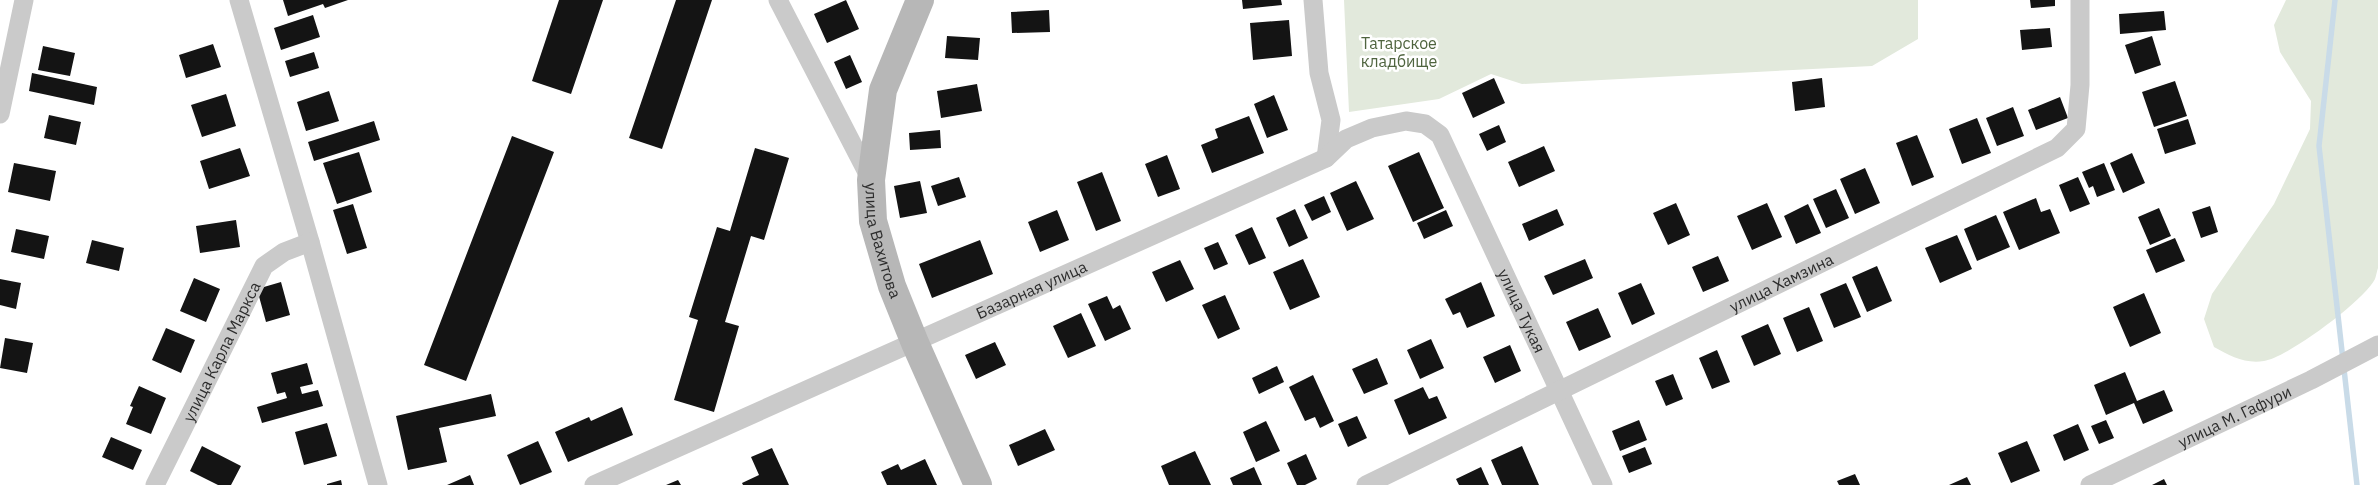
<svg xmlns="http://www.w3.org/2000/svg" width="2378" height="485" font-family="'IBM Plex Sans',sans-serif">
	<rect width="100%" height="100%" fill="#fff"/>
	<path fill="#e2e9dc" d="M1344,0H1918V39L1872,66L1522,84L1491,74L1439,99L1349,112Z
		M2286,0H2378V268C2377,271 2376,276 2375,279C2365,300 2287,358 2264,361C2245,364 2230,356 2214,347L2204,319L2212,294L2274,204L2310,129L2311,101L2280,52L2274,25Z"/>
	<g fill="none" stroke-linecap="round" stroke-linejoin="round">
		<path stroke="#c9dbe8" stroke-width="5.5" d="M2335,0L2319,146L2357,485"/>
	</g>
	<path fill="#141414" d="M283,0H348L325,8L323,4L288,16Z
		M559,0H603L571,94L532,81Z
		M676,0H712L662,149L629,138Z
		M846,0L859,29L827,43L814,14Z
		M1242,0H1281L1282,5L1243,9Z
		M2030,0H2055V6L2031,8Z
		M1049,10L1050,32L1012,33L1011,12Z
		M2164,11L2166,30L2120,34L2119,14Z
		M313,15L320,37L281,50L274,28Z
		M1289,20L1292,56L1253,60L1250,23Z
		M2050,28L2052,47L2022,50L2020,30Z
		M947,36L980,38L978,60L945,58Z
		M2152,36L2161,65L2135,74L2125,45Z
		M213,44L221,67L186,78L179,55Z
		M43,46L75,53L70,76L38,70Z
		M314,52L319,68L290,77L285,61Z
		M850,55L862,82L846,89L834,62Z
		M32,73L97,87L94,105L29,91Z
		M1494,78L1505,103L1473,118L1462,93Z
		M1822,78L1825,107L1795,111L1792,82Z
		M2175,81L2187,116L2154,127L2142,92Z
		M977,84L982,111L941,118L937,91Z
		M329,91L339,121L306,131L297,102Z
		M226,94L236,126L202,137L191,105Z
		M1274,95L1288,130L1267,138L1254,104Z
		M2060,97L2068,118L2036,130L2028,110Z
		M2013,107L2024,136L1997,146L1986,118Z
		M49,115L81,122L76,145L44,138Z
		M1249,116L1264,153L1212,173L1201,145L1218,138L1215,129Z
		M1977,118L1991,153L1962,164L1949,129Z
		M2188,119L2196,144L2165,154L2157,129Z
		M374,121L380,140L314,161L308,142Z
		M1499,125L1506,142L1487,151L1479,134Z
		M940,130L941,148L910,150L909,133Z
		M1917,135L1934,177L1912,186L1896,143Z
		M512,136L554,152L466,381L424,365Z
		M1544,146L1555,171L1519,187L1508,162Z
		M240,148L250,176L209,189L200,161Z
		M755,148L789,158L764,240L751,236L725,322L739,326L714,412L674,400L698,320L689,317L717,227L730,231Z
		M359,152L372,192L337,204L323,163Z
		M1419,152L1444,208L1413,222L1388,166Z
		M2132,153L2145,183L2123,193L2110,163Z
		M1167,155L1180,189L1158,197L1145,164Z
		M14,163L56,171L50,201L8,192Z
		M2104,163L2115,190L2097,197L2093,186L2089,188L2082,172Z
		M1865,168L1880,203L1855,214L1840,179Z
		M1102,172L1121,221L1096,231L1077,182Z
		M959,177L966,197L938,206L931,186Z
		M2078,177L2090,204L2070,212L2059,185Z
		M920,181L927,213L900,218L894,186Z
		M1356,181L1374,219L1347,231L1330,193Z
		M1836,189L1849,218L1826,228L1813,199Z
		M1324,196L1331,212L1312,221L1304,205Z
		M2036,198L2041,212L2050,209L2060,233L2019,250L2003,212Z
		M1676,203L1690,235L1668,245L1653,213Z
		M1767,203L1782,237L1752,250L1737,216Z
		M353,204L367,248L347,254L333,210Z
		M1808,204L1821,233L1796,244L1784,216Z
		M2210,206L2218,232L2201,238L2192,212Z
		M2159,208L2171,236L2150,245L2138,217Z
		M1295,209L1308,238L1289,247L1276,218Z
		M1557,209L1564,225L1529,241L1522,224Z
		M1057,210L1069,240L1040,252L1028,222Z
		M1446,210L1453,226L1424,239L1417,223Z
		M1996,215L2010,247L1977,261L1964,229Z
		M236,220L240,247L200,253L196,226Z
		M1252,227L1266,258L1249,265L1235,235Z
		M16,229L49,236L44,259L11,252Z
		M1957,235L1972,269L1940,283L1925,248Z
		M2175,238L2185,261L2156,273L2146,250Z
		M92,240L124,248L119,271L86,263Z
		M980,240L993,274L932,298L919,264Z
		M1218,242L1228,264L1214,270L1204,248Z
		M1718,256L1729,281L1703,292L1692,267Z
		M1303,259L1320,297L1290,310L1273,272Z
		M1585,259L1593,278L1553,295L1544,276Z
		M1180,260L1194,289L1166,302L1152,272Z
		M1877,266L1892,301L1867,312L1852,277Z
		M194,278L220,289L206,322L180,311Z
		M0,279L21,283L16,309L0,305Z
		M281,282L290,315L266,322L257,289Z
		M1481,282L1495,316L1467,328L1460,312L1453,315L1445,299Z
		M1641,283L1655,314L1632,325L1618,293Z
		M1846,283L1861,317L1834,328L1820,294Z
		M2144,293L2161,333L2130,347L2113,307Z
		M1225,295L1240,329L1218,339L1202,305Z
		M1107,296L1113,309L1120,305L1131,329L1105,341L1088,304Z
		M1809,307L1823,341L1797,352L1783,318Z
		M1598,308L1611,337L1579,351L1566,322Z
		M1081,313L1096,346L1068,358L1053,326Z
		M1768,324L1781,354L1754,366L1741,336Z
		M166,328L195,340L181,373L152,360Z
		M5,338L33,343L27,373L0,368Z
		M1431,339L1444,368L1420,379L1407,350Z
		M995,342L1006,365L976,379L965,355Z
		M1510,345L1521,371L1495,383L1483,357Z
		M1717,350L1730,382L1712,389L1699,358Z
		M1377,358L1388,384L1364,394L1352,369Z
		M307,363L313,384L300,387L302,394L318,390L323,406L262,423L257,407L287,398L285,392L277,394L271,373Z
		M1277,366L1284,382L1259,394L1252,378Z
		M2125,372L2137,401L2164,390L2173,411L2143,424L2134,403L2106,415L2094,385Z
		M1673,374L1683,399L1666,406L1655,381Z
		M1313,375L1334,421L1320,428L1315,417L1305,421L1289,387Z
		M139,386L166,398L151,434L126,424L133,407L130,406Z
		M1423,387L1429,399L1437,396L1447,418L1409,435L1394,400Z
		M491,394L496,416L439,428L447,462L408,470L396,416Z
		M622,407L633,435L568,462L555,432L589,417L591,421Z
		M1357,416L1367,438L1348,447L1338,424Z
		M1639,420L1647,440L1620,451L1612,431Z
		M2106,420L2114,438L2099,444L2091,426Z
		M1266,421L1280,451L1256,462L1243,432Z
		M327,423L337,456L304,465L295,432Z
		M2078,424L2089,450L2064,461L2053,435Z
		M1045,429L1055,450L1018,466L1009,445Z
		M111,437L142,450L133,470L102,457Z
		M538,441L552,472L520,485L507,455Z
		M2027,441L2040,471L2011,483L1998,453Z
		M202,446L241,466L231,485H218L190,471Z
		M1522,446L1539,485H1502L1491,460Z
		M1645,447L1652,464L1629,473L1622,456Z
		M772,448L789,485H743L742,483L759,475L751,457Z
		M1195,451L1211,485H1169L1161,466Z
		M1306,454L1317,479L1305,485H1297L1287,463Z
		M925,459L937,485H887L881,472L898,464L901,470Z
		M1254,467L1262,485H1233L1230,478Z
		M1481,467L1489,485H1459L1456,479Z
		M1855,474L1860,485H1839L1837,481Z
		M470,475L474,485H447Z
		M1967,477L1971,485H1949Z
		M2164,479L2167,485H2152Z
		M341,480L342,485H327V484Z
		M678,480L681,485H666Z"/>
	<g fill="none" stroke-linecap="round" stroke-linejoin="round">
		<g stroke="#cacaca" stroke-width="19">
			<path d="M239,0L310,242L378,485"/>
			<path d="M778,0L871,180"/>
			<path d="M1313,0L1319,73L1331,120L1326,158"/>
			<path d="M0,114L24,0"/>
			<path id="s1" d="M155,485L264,266L284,252L310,242"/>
			<path id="s2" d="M594,485L1326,158L1346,139L1372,128L1406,121L1425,124L1440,135L1603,485"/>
			<path id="s3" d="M1366,485L2057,148L2076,129L2080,85V0"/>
			<path id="s4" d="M2090,485L2311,380L2378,345"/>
		</g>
		<path stroke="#b7b7b7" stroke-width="28" id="s5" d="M920,0L883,90L871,180L873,221L892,286L915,343L978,485"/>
	</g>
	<g text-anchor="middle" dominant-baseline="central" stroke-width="5" stroke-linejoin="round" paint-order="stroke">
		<g font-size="16" fill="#4f643f" stroke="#fff">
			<text x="1399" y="43">Татарское<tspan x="1399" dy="18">кладбище</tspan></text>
		</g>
		<g font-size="16" fill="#2d2d2d" stroke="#fff">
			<text stroke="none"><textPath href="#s5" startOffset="250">улица Вахитова</textPath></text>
			<text stroke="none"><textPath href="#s3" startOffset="462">улица Хамзина</textPath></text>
			<text stroke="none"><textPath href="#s2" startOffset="479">Базарная улица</textPath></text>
			<text stroke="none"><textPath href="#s2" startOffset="1124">улица Тукая</textPath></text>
			<text stroke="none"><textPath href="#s1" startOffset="149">улица Карла Маркса</textPath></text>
			<text stroke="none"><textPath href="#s4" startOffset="160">улица М. Гафури</textPath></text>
		</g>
	</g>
</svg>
